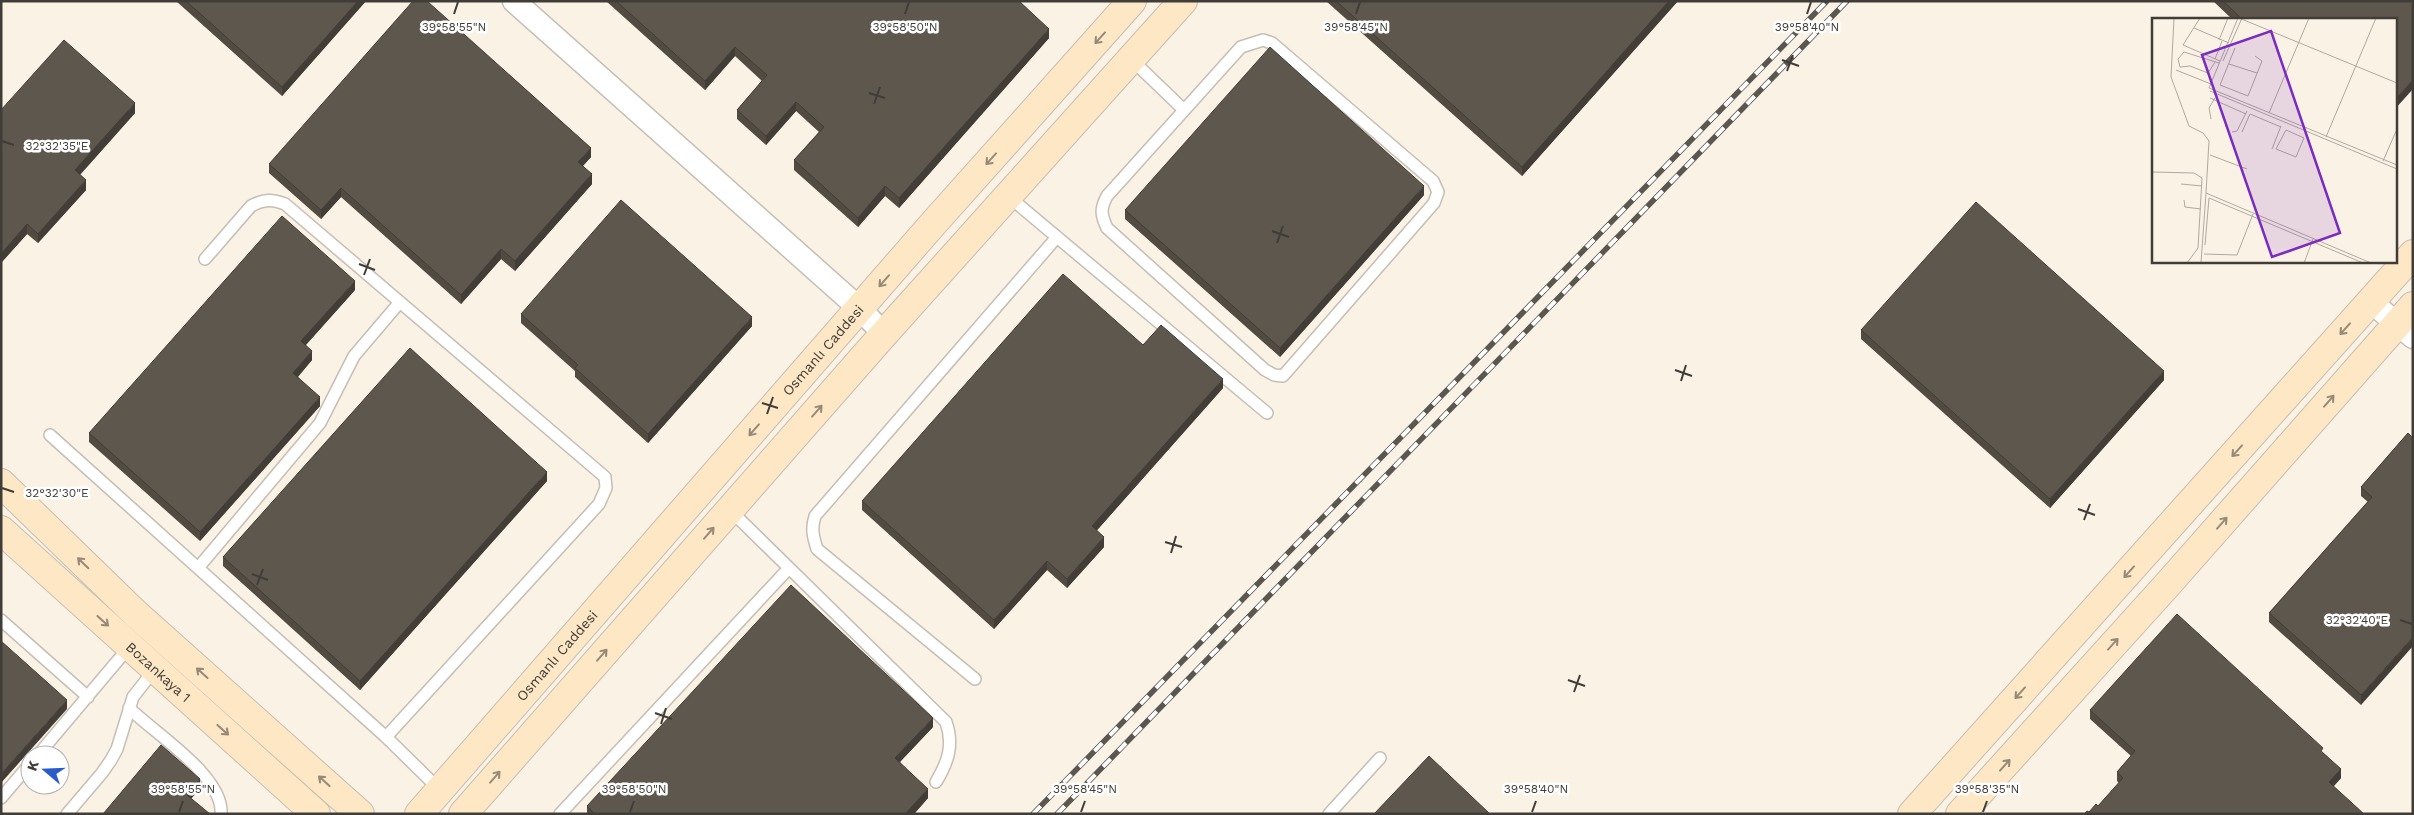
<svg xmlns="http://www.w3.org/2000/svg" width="2414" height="815" font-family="'Work Sans',sans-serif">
	<rect width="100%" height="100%" fill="#fbf2e6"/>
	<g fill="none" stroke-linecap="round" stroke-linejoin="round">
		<g stroke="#c6beb2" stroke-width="14">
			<path id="lane" d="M1263,40L1272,43L1433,181L1438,192L1434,203L1283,376L1274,375L1265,370L1107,228C1101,215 1100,209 1107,196L1241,47Z
				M1131,59L1184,110
				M1008,196L1267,413
				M205,259L251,206C264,199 272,199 285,204L605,477L606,488L599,504L386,737
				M50,435L386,737L440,790
				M730,510L946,722C954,745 948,762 936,782
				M198,568L320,423L354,356L400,302
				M1,620L88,697
				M975,679L817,549C813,536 811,529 815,516L1057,237
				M129,708C154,733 224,776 221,814
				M38,755L130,646
				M1,798L30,764
				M67,814L102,773L111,760L117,749L133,697L155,669
				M560,814L789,568
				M1329,814L1380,758"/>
		</g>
		<g stroke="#c6beb2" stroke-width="25">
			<path id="street" d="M514,1L860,309L884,334
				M2370,301L2413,337"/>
		</g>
		<g stroke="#c6beb2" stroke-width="30">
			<g id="secondary">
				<path d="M1,483L136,614L360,814"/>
				<path id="s1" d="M1,530L316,814"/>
				<path id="s2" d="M419,814L932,225L1132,1"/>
				<path d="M463,814L884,334L1183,1"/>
				<path d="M1912,814L2413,254"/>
				<path d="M1960,814L2168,584L2413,306"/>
			</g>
		</g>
		<use href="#lane" stroke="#fff" stroke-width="11"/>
		<use href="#street" stroke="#fff" stroke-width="22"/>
		<use href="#secondary" stroke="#fde7c5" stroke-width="28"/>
		<g stroke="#5a5650" stroke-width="5.5">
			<path id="rail" d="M1033,814L1827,1
				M1057,814L1847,1"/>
		</g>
		<use href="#rail" stroke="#fff" stroke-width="4" stroke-dasharray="11" stroke-linecap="butt"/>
	</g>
	<path fill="#514b42" d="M176,1H366L282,96Z
		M606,1H1019L1049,38L899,208L885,196L858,227L794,170V160L819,132L796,111L766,145L737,119V110L762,81L735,56L705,90Z
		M1326,1H1678L1522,176Z
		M2213,1H2413L2395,19H2232Z
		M1,110L135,113L80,175L86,190L38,243L27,234L1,263Z
		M591,157L583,166L592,184L515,271L501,259L461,304L341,197L321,219L269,173V164Z
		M1424,195L1280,357L1125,219V210Z
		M355,290L306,345L312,360L298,377L320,406L200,541L89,442V433Z
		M521,314L752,326L648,443L575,377V371L521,323Z
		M1861,330L2164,380L2050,508L1861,339Z
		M1143,345L1223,388L1096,531L1104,547L1067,588L1047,570L994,629L862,510V501Z
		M2408,433L2361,705L2269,622V613L2368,502L2361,496V487Z
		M547,481L360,690L223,566V557Z
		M2090,710L2323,753L2341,778L2334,786L2089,812L2098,806L2119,783L2117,781V772L2131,756L2090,719Z
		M933,727L900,762L928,798L914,814H587V806Z"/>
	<path fill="#423d36" d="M358,1H366L282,96V87Z
		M1669,1H1678L1522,176V167Z
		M1049,29V38L899,208V198Z
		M735,47V56L705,90V81Z
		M2413,80V89L2395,109V99Z
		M796,102V111L766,145V136Z
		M135,103V113L75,180V170Z
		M591,148V157L578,171V162Z
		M592,174V184L515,271V261Z
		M86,180V190L38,243V234Z
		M885,186V196L858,227V218Z
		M1424,186V195L1280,357V348Z
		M341,188V197L321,219V210Z
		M27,224V234L1,263V254Z
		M501,249V259L461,304V295Z
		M355,281V290L301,350V341Z
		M752,317V326L648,443V434Z
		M312,351V360L293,382V373Z
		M2164,371V380L2050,508V499Z
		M1223,379V388L1092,536V526Z
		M320,397V406L200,541V532Z
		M547,472V481L360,690V681Z
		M1104,537V547L1067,588V579Z
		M1047,561V570L994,629V620Z
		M2413,637V646L2361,705V695Z
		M67,700V709L1,783V774Z
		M933,718V727L895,767V758Z
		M2341,769V778L2329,791V782Z
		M200,779V788L187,804V795Z
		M928,789V798L914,814H905Z"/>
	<path fill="#5e574d" stroke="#423d36" d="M186,1H358L282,87Z
		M413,1H427L591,148L578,162L592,174L515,261L501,249L461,295L341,188L321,210L269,164Z
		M616,1H1019L1049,29L899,198L885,186L858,218L794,160L824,127L796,102L766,136L737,110L767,75L735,47L705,81Z
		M1336,1H1669L1522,167Z
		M2223,1H2413V80L2395,99V19H2242Z
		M64,40L135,103L75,170L86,180L38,234L27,224L1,254V110Z
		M1270,47L1424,186L1280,348L1125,210Z
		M621,200L752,317L648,434L575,368L578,365L521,314Z
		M1976,202L2164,371L2050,499L1861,330Z
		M282,216L355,281L301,341L312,351L293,373L320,397L200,532L89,433Z
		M1063,274L1143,345L1161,325L1223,379L1092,526L1104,537L1067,579L1047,561L994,620L862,501Z
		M410,348L547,472L360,681L223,557Z
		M2408,433L2413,438V637L2361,695L2269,613L2372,497L2361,487Z
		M791,585L933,718L895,758L928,789L905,814H595L587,806Z
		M2177,614L2323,748L2321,751L2341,769L2329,782L2364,814H2084L2087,811L2089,812L2096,804L2098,806L2123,778L2117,772L2135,751L2090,710Z
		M1,641L67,700L1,774Z
		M161,745L200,779L187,795L210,814H103Z
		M1429,756L1490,814H1374Z"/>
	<defs><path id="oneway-shaft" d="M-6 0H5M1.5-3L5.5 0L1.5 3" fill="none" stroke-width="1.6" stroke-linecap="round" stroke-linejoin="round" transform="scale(1.25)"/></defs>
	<g stroke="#958977">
		<use href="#oneway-shaft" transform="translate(1100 38) rotate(132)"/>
		<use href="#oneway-shaft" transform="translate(991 159) rotate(132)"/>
		<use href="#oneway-shaft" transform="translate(884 281) rotate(131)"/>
		<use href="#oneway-shaft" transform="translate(2345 329) rotate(132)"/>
		<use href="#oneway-shaft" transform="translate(2329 401) rotate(-49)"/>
		<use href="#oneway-shaft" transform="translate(817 411) rotate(-49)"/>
		<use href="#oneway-shaft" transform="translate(754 430) rotate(131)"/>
		<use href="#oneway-shaft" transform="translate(2237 451) rotate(132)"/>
		<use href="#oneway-shaft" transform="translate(2222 523) rotate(-49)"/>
		<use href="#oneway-shaft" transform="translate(709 533) rotate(-49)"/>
		<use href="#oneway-shaft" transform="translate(83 563) rotate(-136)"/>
		<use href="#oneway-shaft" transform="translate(2129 572) rotate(132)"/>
		<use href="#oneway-shaft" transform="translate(103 621) rotate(42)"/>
		<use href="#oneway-shaft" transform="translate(2113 644) rotate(-48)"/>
		<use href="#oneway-shaft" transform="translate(602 655) rotate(-49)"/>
		<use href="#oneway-shaft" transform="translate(202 673) rotate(-138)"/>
		<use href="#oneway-shaft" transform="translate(2020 693) rotate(132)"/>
		<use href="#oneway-shaft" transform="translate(223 730) rotate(42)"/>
		<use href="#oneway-shaft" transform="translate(2005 765) rotate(-48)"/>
		<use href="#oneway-shaft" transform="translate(495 777) rotate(-49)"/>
		<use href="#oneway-shaft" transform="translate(324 781) rotate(-138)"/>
	</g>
	<path fill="none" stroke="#403c37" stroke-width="2" d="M454,14L458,2M905,14L909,2M1356,14L1360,2M1807,14L1811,2M1782,60L1799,66M1787,71L1793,55M869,93L885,98M874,104L880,87M2,141L14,145M1272,231L1289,237M1277,243L1283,226M359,264L375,270M364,275L370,259M1675,370L1692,376M1681,381L1686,365M762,403L778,408M767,414L773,397M2,488L14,492M2078,509L2095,515M2084,520L2090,504M1165,542L1182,547M1171,553L1176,536M252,574L268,580M257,585L263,569M2400,620L2412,624M1568,680L1585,686M1574,692L1580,675M655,713L672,719M661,724L666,708M179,812L183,801M630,812L634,801M1081,812L1085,801M1532,812L1536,801M1983,812L1987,801"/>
	<g text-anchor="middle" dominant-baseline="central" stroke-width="5" stroke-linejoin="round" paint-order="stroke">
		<g font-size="14" fill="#403c37" stroke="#fff">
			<text stroke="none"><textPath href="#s2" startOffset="615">Osmanlı Caddesi</textPath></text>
			<text stroke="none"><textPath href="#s2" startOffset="210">Osmanlı Caddesi</textPath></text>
			<text stroke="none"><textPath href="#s1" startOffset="212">Bozankaya 1</textPath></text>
		</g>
	</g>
	<g transform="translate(2152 18)">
		<rect width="245" height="245" fill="#fbf2e6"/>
		<path fill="none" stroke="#b0a9a0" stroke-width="1" d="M22,0L19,59L37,108L51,115L57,123L54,175M48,0L31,27L68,43M87,0L245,65M42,10L77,25M67,22L76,0M63,41L70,23M71,43L90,0M63,44L56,55L38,48L28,49L26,41L32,34L67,45M77,46L105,55M24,52L59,66M68,67L96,78L110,43L103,38M68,67L83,30M57,70L245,147M57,70L86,0M58,73L245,151M58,80L94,96M117,95L157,0M59,101L57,90L63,80M134,112L152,120L144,139L124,131ZM80,114L85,113L95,93M90,114L98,96L129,109M174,119L224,0M120,131L129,108M58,137L95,151M231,143L245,111M0,154L42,155L50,160L46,230L35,245M29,166L50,168M32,182L33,189L49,191M53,227L57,180L211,245M52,236L85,237L101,196M49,245L54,175L219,245M152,245L161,221"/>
		<path fill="#7b2cbf" fill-opacity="0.15" stroke="#7b2cbf" stroke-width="2.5" d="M119,13L188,215L120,239L50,37Z"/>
		<rect width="245" height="245" fill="none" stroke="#403c37" stroke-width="2.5"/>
	</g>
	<g font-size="12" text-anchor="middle" fill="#403c37" stroke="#fff" stroke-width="5" stroke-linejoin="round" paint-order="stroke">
		<text x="454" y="31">39°58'55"N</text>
		<text x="905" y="31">39°58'50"N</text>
		<text x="1356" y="31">39°58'45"N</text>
		<text x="1807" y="31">39°58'40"N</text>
		<text x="57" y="150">32°32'35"E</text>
		<text x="57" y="497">32°32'30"E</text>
		<text x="2357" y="624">32°32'40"E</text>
		<text x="183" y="793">39°58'55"N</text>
		<text x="634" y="793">39°58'50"N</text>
		<text x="1085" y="793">39°58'45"N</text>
		<text x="1536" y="793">39°58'40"N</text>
		<text x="1987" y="793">39°58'35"N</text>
	</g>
	<rect width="2414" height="815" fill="none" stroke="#403c37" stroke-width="5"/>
	<g transform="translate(45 770) rotate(289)"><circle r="24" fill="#ffffff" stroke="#b3b1af"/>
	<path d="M0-4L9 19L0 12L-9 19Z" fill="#295bc9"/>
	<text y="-8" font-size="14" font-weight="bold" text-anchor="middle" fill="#403c37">K</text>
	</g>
</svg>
